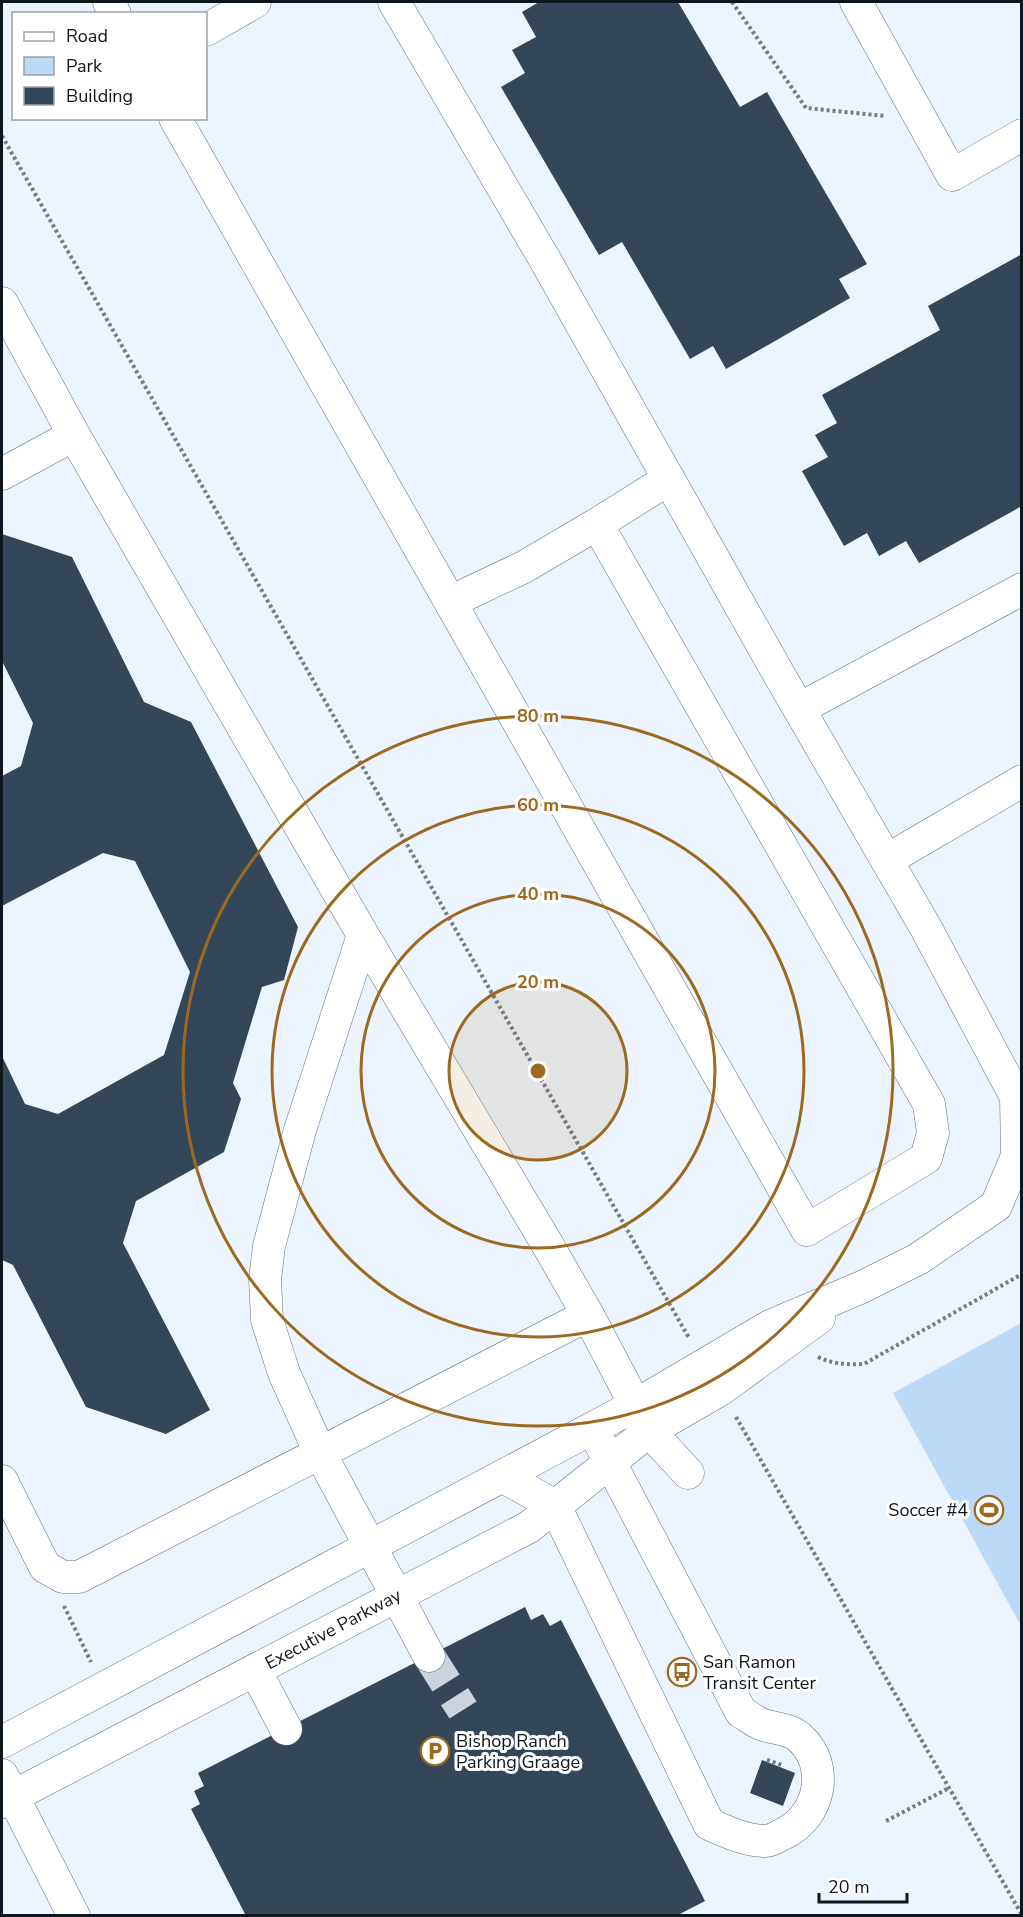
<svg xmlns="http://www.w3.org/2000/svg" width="1023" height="1917" font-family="'Nunito Sans',sans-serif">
	<rect width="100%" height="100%" fill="#ecf5ff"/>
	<path fill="#bcd9f8" d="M1021,1323V1626L893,1393Z"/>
	<path fill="#34475a" d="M539,2H649L650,3L653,2H678L740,107L767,92L867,264L839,279L850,298L726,369L713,346L690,359L622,242L599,255L501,87L525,73L512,50L536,37L522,12Z
		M1022,254V506L919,563L906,541L879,556L867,533L844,546L802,471L828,457L815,435L837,423L822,395L940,330L928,306Z
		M2,534L72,557L144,702L191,722L298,927L284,980L262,987L233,1083L241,1099L224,1152L136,1201L123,1243L210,1410L166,1434L86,1407L13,1265L2,1260V1056L25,1104L58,1114L164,1055L190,972L135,861L103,853L2,906V776L21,766L33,723L2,661Z
		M525,1607L531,1620L543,1614L550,1626L561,1620L705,1901L676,1916H246L191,1809L200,1804L194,1791L204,1786L198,1773Z
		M762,1760L795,1773L783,1806L750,1793Z"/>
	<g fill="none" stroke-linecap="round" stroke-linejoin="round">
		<path stroke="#cbd3dd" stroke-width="32" stroke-dasharray="32 16" stroke-linecap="butt" d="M429,1656L463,1710"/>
		<g stroke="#5c7086" stroke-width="33">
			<path id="minor" d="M109,2L115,14
				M856,2L952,175L1022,135
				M206,30L255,2
				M175,118L807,1230L926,1158L933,1133L929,1104L597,524
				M2,303L74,435L363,935L546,1242L588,1315L649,1431L688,1473
				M2,474L74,435
				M450,602L524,567L597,524L669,479
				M799,709L1022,589
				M887,860L1022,781
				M363,935L300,1130L269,1246L265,1279L267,1320L284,1373L320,1453L429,1656
				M502,1476L555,1506L709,1824C727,1832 746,1841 766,1841C772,1841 778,1836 783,1834C820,1817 831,1766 800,1738C790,1728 773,1729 761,1724C754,1721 748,1716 741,1712L601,1445
				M2,1481L45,1567L63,1577H79L588,1315
				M255,1670L286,1729
				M2,1742L636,1405L770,1326L862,1287L918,1259L996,1206L1017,1156L1016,1097L926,928L777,671L544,258L394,2
				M2,1775L74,1916
				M2,1802L529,1527L649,1431L720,1390L819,1318"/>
		</g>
		<path stroke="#737b84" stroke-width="4" stroke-dasharray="3 3" stroke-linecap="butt" d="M732,2L806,108L885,116
			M2,136L689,1338
			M818,1357C833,1364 848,1365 864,1364L1022,1274
			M736,1417L1022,1915
			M64,1606L91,1662
			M767,1760L782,1765
			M886,1821L949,1788"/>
		<use href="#minor" stroke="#fff" stroke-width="32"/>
	</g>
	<circle cx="538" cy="1071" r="89" fill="#9d6920" fill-opacity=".12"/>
	<g fill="none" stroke="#9d6920" stroke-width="3">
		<circle cx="538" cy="1071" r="89"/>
		<circle cx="538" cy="1071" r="177"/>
		<circle cx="538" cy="1071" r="266"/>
		<circle cx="538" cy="1071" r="355"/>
	</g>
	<defs>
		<g id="stadium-ring" transform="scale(1.5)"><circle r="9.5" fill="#fff" stroke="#9d6920" stroke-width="1.5"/><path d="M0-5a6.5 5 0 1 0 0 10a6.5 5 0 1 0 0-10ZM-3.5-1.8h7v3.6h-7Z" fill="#9d6920"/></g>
		<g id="bus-ring" transform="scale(1.5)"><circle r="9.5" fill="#fff" stroke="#9d6920" stroke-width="1.5"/><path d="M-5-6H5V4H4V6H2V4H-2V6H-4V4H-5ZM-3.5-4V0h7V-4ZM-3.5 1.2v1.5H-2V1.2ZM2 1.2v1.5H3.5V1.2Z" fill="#9d6920"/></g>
		<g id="parking-ring" transform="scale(1.5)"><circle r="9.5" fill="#fff" stroke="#9d6920" stroke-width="1.5"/><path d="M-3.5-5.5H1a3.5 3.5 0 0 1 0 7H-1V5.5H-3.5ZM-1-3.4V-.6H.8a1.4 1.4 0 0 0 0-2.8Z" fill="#9d6920"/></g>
	</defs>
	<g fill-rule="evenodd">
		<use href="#stadium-ring" x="989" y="1510"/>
		<use href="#bus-ring" x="682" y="1672"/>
		<use href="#parking-ring" x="435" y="1751"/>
	</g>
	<g text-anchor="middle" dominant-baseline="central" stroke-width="6" stroke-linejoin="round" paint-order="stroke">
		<g font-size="18" fill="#0d151d" stroke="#fff" text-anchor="start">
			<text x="968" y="1510" text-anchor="end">Soccer #4</text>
			<text x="703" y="1662">San Ramon<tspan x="703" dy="21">Transit Center</tspan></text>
			<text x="456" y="1741">Bishop Ranch<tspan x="456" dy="21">Parking Graage</tspan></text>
		</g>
		<g font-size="18" fill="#0d151d" stroke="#fff">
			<text transform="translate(333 1629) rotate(-28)">Executive Parkway</text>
		</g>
	</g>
	<circle cx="538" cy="1071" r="9" fill="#9d6920" stroke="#fff" stroke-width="3"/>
	<g font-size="18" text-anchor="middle" font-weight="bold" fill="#9d6920" stroke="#fff" stroke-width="6" stroke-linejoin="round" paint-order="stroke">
		<text x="538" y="722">80 m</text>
		<text x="538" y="811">60 m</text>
		<text x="538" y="900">40 m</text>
		<text x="538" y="988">20 m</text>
	</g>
	<rect width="1023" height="1917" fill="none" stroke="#0d151d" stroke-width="6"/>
	<rect x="12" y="12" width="195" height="108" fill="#ffffff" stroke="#9ea1a5" stroke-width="1.5"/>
	<rect x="24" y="32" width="30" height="9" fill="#ffffff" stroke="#9ea1a5" stroke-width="1.5"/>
	<text x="66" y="42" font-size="18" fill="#0d151d">Road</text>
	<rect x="24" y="57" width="30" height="18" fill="#bcd9f8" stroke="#9ea1a5" stroke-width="1.5"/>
	<text x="66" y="72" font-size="18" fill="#0d151d">Park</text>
	<rect x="24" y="87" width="30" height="18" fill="#34475a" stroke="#9ea1a5" stroke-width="1.5"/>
	<text x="66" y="102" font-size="18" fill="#0d151d">Building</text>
	<path d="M819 1893v9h88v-9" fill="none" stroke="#0d151d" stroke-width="3"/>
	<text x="828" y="1893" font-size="18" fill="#0d151d" stroke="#ffffff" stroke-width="4.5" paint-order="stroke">20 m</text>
</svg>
